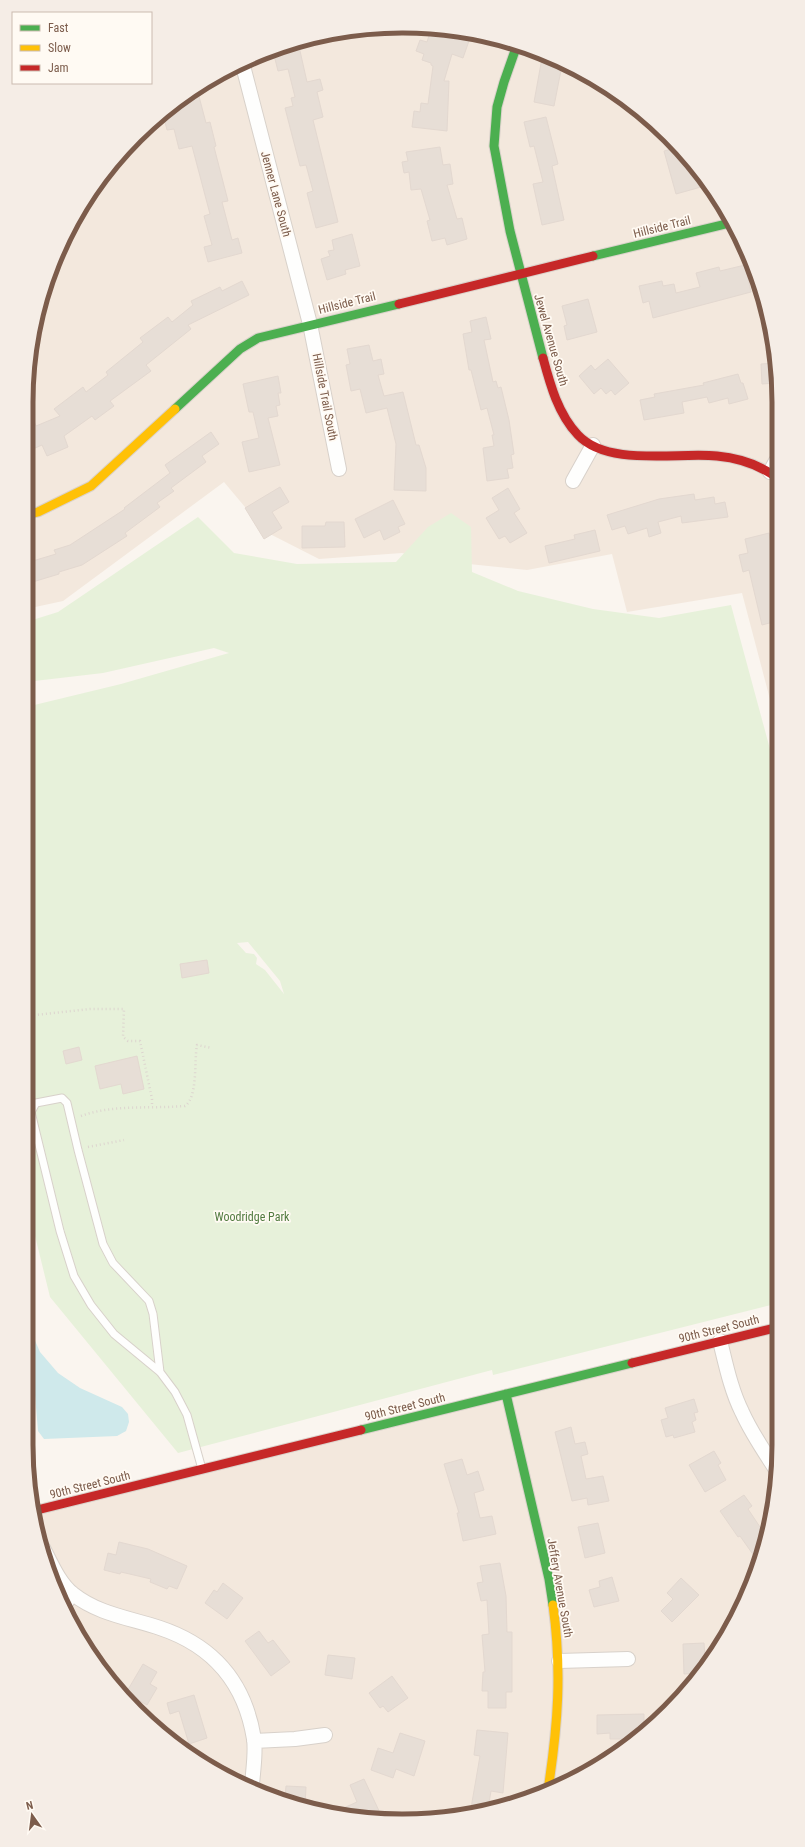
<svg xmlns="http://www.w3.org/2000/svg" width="805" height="1847" font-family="'Roboto Condensed',sans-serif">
	<rect width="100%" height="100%" fill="#faf5ef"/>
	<path fill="#f3e8dd" d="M378,27L452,29L524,46L612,90L701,173L750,258L776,353L777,726L742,593L627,612L612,554L527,570L440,561L402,553L319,559L266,532L224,482L63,601L26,609V402L46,281L77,214L120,154L173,104L236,65L305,39Z
		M779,1328V1445L759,1566L729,1633L686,1693L591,1771L523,1801L452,1818L329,1814L214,1771L119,1693L76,1633L46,1566L37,1510Z"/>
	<path fill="#e7f1da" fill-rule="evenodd" d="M451,513L471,527L472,572L518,591L593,609L659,618L731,605L777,775L779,1303L493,1375L492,1370L178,1453L50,1297L26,1199V707L121,684L229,653L214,648L103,673L26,682V622L58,612L198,517L234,553L297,564L396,562L428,527ZM248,942L280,981L284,994L265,970L256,964L257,958L254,954L246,953L237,943Z"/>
	<path fill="#cfe9eb" d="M26,1320L40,1352L58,1373L80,1388L122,1407L128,1414L129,1422L126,1431L117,1436L44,1439L38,1431L34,1383L26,1367Z"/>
	<path fill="#e7ded6" stroke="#e3d8d0" d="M431,29H440L470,38L463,58L452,54L444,81H449L447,131L412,127L414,111L420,112L421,103L428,104L433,66L431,65V63L422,60L424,54L416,51L420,40L427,42Z
		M298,42L307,82L320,79L323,90L317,92L323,117L313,120L338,222L316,228L307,193L313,191L306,165L300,166L285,108L293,106L291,98L295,97L288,69L278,71L273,51Z
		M542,58L552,60L562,65L554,106L534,102Z
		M197,89L206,123L210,122L216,146L214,147L228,201L222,202L232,240L238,238L242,253L208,262L204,247L212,245L204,216L210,214L192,146L179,149L174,129L167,130L163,114L173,104Z
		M546,117L558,164L552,166L564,220L542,225L533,184L543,182L534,146L530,147L524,122Z
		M440,147L443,165L450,164L453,184L447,185L457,219L462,218L467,239L447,245L445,238L432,241L427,221L430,220L421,189L411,190L409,172L404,173L402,162L408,161L406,152Z
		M675,148L696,168L701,187L676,194L664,151Z
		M352,234L360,266L345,270L346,274L327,280L321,259L330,256L328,251L334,250L332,240Z
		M745,265L751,292L653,318L649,301L643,303L639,286L662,281L663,286L674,284L676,293L700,287L696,273L719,267L720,271Z
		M242,281L249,295L188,325L191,329L146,365L151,371L110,401L114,406L95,420L92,416L64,436L68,447L47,456L42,445L26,452V425L34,421L36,426L60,416L54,409L83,387L86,392L108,375L106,372L143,342L140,338L168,317L172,322L193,305L191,301L220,287L222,291Z
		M588,299L597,332L567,340L564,326L567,325L562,306Z
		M486,317L491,339L484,340L493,382L496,381L498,388L501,387L509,420L514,454L511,455L513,468L507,469L509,478L487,481L483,448L494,446L492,435H494L487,408L481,410L471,370H469L463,334L472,332L470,321Z
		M369,345L373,361L381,359L384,374L378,375L384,396L403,392L416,445H419L426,468V491L394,490L396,444L387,408L366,413L360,389L351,391L346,365L350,364L347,349Z
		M608,359L629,383L615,395L611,390L606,394L601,388L594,394L579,376L591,365L595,370Z
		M776,363V383L762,384L761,364Z
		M738,374L741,383H743L748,399L729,404L728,398L709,403L707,397L682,402L684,413L644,420L640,400L655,397L654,394L704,385L703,383Z
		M278,376L281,393H278L280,405L276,406L278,416L268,418L280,465L249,472L242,442L259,438L253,412H249L243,384Z
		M211,432L219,444L202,456L206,462L171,488L174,491L157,503L160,507L125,533L127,536L82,565L59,572V574L26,584V563L56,554L54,550L70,545L125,509L124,508L170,473L165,465Z
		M280,487L289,502L272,512L282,528L264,539L245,508Z
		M508,488L520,509L514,513L527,533L510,543L505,536L499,539L486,518L499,510L492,498Z
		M694,494L695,500L714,497L715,504L725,502L728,517L682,523L681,516L658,522L661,533L649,537L647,528L628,534L625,526L612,530L607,515L659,499Z
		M393,500L405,524L398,527L400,532L384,540L380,530L364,538L355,519Z
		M326,522H344L345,547L302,548V526H325Z
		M595,530L600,551L549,563L545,546L575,539L574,535Z
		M769,533L775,559L771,560L776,591L777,621L762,625L749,570L743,572L739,555L748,553L745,539Z
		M207,960L209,973L182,978L180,964Z
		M79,1047L82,1060L66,1064L63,1051Z
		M137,1056L144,1089L123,1094L121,1084L100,1089L95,1066Z
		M694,1399L698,1412L694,1413L696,1420L692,1422L695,1432L674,1438L673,1435L666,1437L661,1420L668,1418L665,1408Z
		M571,1427L575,1444L585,1442L588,1454L581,1456L586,1479L603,1476L609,1501L588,1505L587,1498L572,1501L555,1432Z
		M714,1451L721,1463L718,1465L726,1480L705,1492L689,1465Z
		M462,1459L467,1475L478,1471L484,1490L474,1493L480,1518L492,1516L496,1534L463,1541L457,1513H459L444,1464Z
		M744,1495L752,1506L748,1509L764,1533L759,1563L740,1536L738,1537L720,1511Z
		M598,1523L605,1553L585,1558L578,1527Z
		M119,1542L148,1549L187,1566L177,1589L169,1586L167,1589L150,1582L151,1579L121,1572L120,1574L104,1570L108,1553L116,1555Z
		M500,1563L506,1596L507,1632H512V1692H506V1708H488V1691H482L483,1672H485L482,1635L489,1634L487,1600L481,1601L477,1583L483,1582L480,1566Z
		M612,1577L619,1601L594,1607L589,1590L600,1587L599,1581Z
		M681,1578L699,1595L672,1622L661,1611L673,1599L667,1593Z
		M223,1583L243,1598L227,1619L205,1603L214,1590L217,1592Z
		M259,1631L268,1643L273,1640L290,1662L271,1676L245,1641Z
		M704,1643L705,1657H711L700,1673L684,1674L683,1644Z
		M328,1655L355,1658L352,1679L325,1675Z
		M143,1664L157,1672L150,1684L157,1688L147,1705L126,1693Z
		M392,1676L408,1698L388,1712L383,1706L380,1708L369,1693Z
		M194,1695L207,1738L189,1744L179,1711L170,1714L167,1703Z
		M644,1714V1727L630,1739H610V1733L597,1734V1715Z
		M477,1730L508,1733L503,1793L491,1791L488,1809L484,1810L471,1808L480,1756L474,1755Z
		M400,1733L425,1741L414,1776L396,1769L393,1778L371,1770L378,1748L393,1753Z
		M364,1779L381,1815L330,1814L357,1802L350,1785Z
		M286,1786L306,1787L305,1805L285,1797Z"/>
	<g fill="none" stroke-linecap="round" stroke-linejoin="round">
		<g stroke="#d8d1ca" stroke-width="9">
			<path id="lane" d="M160,1372L153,1314L149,1301L113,1263L103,1244L78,1150L67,1103L62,1098L36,1103L31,1112L60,1231L74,1276L91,1305L114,1334L160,1372L175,1392L187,1415L202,1469"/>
		</g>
		<g stroke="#d8d1ca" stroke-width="16">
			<path id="street" d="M242,62L310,324L339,469
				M770,472L776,461
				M573,481L593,445
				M720,1341C726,1365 731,1390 742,1412C751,1432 763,1450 775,1468
				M43,1548C51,1563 59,1583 73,1594C98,1614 130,1618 160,1628C214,1646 245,1683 254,1739C256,1753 253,1770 252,1785
				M64,1606L72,1593
				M559,1661L628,1659
				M254,1741L295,1739L325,1735"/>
		</g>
		<g stroke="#dad2cb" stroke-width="11">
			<path id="fast" d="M517,45L504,82L497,107L494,146L510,231L543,358
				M593,256L730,223
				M175,409L240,349L258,338L399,304
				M506,1394L549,1579L553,1605
				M361,1430L632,1363"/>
		</g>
		<g stroke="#dad2cb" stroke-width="11">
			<path id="slow" d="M26,515L38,512L91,486L175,409
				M548,1790C558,1725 562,1671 553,1605"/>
		</g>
		<g stroke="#dad2cb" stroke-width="11">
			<path id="jam" d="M399,304L593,256
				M543,358C550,384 558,414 578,435C608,467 678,452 717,456C738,458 758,464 776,477
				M632,1363L779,1327
				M37,1510L361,1430"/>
		</g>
		<path stroke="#ddd5cf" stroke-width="2.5" stroke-dasharray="1 3" stroke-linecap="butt" d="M26,1016L90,1009H124L123,1037L128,1041H140L152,1099V1107
			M81,1116C114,1104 150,1109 185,1106C198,1097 194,1061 197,1045L212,1048
			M88,1147L124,1140"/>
		<use href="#lane" stroke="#fefefd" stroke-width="7"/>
		<use href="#street" stroke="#fefefd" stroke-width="14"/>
		<use href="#fast" stroke="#4caf50" stroke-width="9"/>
		<use href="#slow" stroke="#ffc107" stroke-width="9"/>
		<use href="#jam" stroke="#c62828" stroke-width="9"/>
	</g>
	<g text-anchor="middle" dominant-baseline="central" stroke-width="3.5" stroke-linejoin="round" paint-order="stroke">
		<g font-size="12" fill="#7c5c4b" stroke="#fffaf3">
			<text transform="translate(276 194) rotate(75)">Jenner Lane South</text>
			<text transform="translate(662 227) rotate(-14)">Hillside Trail</text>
			<text transform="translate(347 303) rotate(-14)">Hillside Trail</text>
			<text transform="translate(551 340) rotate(74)">Jewel Avenue South</text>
			<text transform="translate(325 397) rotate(79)">Hillside Trail South</text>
			<text transform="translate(719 1329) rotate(-14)">90th Street South</text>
			<text transform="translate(405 1407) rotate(-14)">90th Street South</text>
			<text transform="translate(90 1485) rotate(-14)">90th Street South</text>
			<text transform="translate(560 1588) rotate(80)">Jeffery Avenue South</text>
		</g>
		<g font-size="12" fill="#527b40" stroke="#fffaf3">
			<text x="252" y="1217">Woodridge Park</text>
		</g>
	</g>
	<path d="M0 0H805V1847H0ZM402 33H403A369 369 0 0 1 772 402V1445A369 369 0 0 1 403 1814H402A369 369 0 0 1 33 1445V402A369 369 0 0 1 402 33Z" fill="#f5ede6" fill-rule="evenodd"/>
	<path fill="none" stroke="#7c5c4b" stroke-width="5" d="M402 33H403A369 369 0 0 1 772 402V1445A369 369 0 0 1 403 1814H402A369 369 0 0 1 33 1445V402A369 369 0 0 1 402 33Z"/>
	<rect x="12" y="12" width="140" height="72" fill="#fffaf3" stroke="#cbbbb0"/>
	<rect x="20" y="25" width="20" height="6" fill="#4caf50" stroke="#cbbbb0"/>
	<text x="48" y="32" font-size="12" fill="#7c5c4b">Fast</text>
	<rect x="20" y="45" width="20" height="6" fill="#ffc107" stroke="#cbbbb0"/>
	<text x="48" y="52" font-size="12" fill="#7c5c4b">Slow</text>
	<rect x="20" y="65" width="20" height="6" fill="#c62828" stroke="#cbbbb0"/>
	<text x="48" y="72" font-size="12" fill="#7c5c4b">Jam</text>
	<g transform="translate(32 1815) rotate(346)" stroke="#fffaf3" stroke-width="3" paint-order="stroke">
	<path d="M0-3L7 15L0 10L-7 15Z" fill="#7c5c4b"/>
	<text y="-6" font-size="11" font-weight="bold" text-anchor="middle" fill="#7c5c4b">N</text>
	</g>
</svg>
